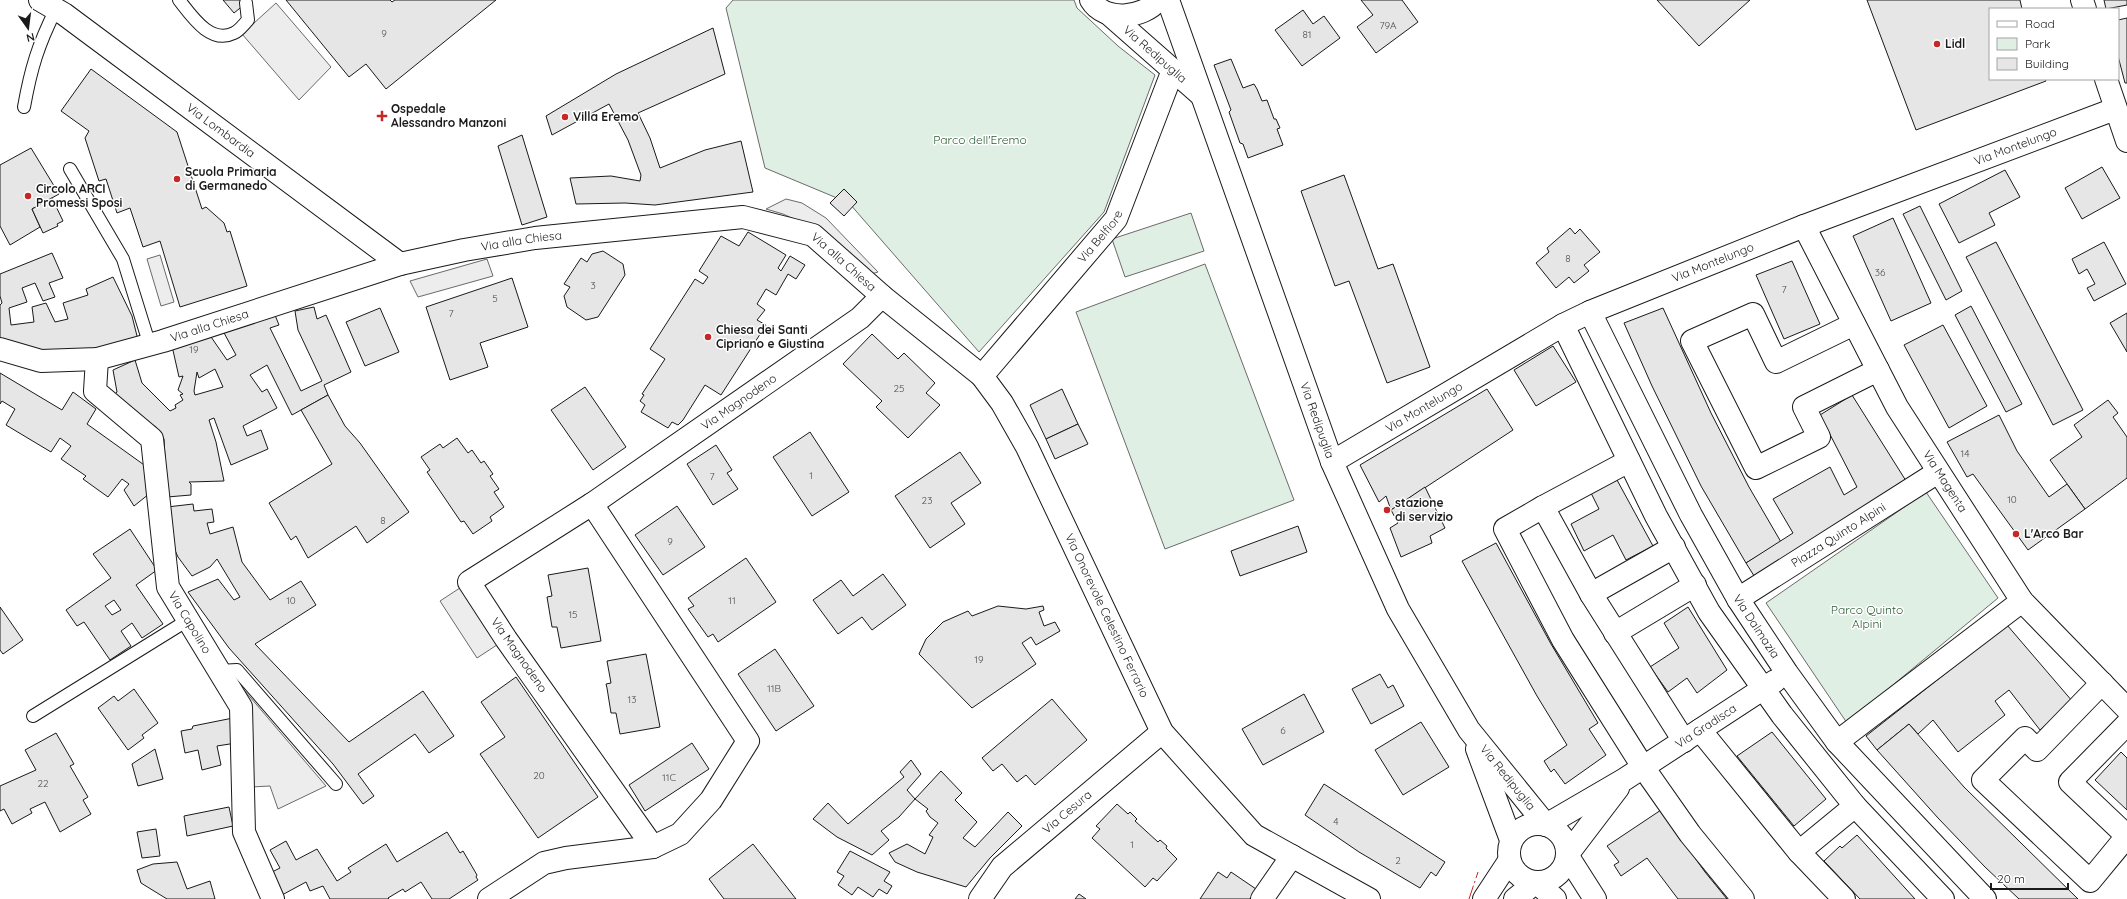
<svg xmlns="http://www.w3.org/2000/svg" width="2127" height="899" font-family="Quicksand,sans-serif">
<rect width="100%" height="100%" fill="#fff"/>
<g fill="#e0efe3" stroke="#6a6a6a">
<polygon points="733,0 1074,0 1077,8 1118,46 1155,75 1104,212 979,352 849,203 765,168 726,8"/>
<polygon points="1191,213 1204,251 1125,277 1112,239"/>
<polygon points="1205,264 1294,500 1165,549 1076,312"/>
<polygon points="1926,492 1998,598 1847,723 1766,603"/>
</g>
<g fill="#ededed" stroke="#6a6a6a">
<polygon points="276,3 331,67 299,100 242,34"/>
<polygon points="786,199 802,203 826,218 878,272 861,277 812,227 783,214 766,209"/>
<polygon points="160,255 174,302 161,306 147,259"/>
<polygon points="487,259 493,276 418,297 410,281"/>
<polygon points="469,582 506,639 477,658 440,601"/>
<polygon points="227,670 326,786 278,809 270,786 251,787"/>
</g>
<g fill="#e6e6e6" stroke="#1a1a1a" fill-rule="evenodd">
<polygon points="223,0 250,0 234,13"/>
<polygon points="286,0 390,0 392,2 395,0 496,0 386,89 366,64 349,77"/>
<polygon points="1361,0 1402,0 1418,22 1376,53 1357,27 1373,15"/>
<polygon points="1657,0 1750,0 1699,46"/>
<polygon points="1867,0 2020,0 2022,9 1990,9 1990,79 2045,79 2046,81 1916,130"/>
<polygon points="2104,0 2127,0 2127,5 2106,9"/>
<polygon points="1303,10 1313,24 1324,16 1340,38 1302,66 1275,30"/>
<polygon points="2127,18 2127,83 2125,83 2118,56 2118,20"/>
<polygon points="713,28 725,74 638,113 650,138 660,168 705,150 741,141 753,192 655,205 625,203 576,204 570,178 611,176 640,181 641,175 628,140 609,104 552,135 546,116 616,74"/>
<polygon points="1231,59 1243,88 1254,84 1257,89 1262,101 1267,100 1274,119 1276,119 1280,128 1277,129 1283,145 1248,158 1243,144 1240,143 1229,112 1231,110 1214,65"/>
<polygon points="91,69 177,132 202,209 206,207 224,223 227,232 230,231 247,286 180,307 160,241 143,247 130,208 117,213 106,179 99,181 85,138 89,131 61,111"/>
<polygon points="522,135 547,217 522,225 498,146"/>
<polygon points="31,148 59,194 32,209 40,227 10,245 0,226 0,165"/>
<polygon points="2102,167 2120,198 2082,219 2065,188"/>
<polygon points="2005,170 2020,197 1989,213 1995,225 1959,243 1939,204"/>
<polygon points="1344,175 1378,269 1393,264 1430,367 1387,383 1349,281 1335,286 1301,191"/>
<polygon points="844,189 857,202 844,216 830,203"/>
<polygon points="52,198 63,221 57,224 58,226 43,233 32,209"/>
<polygon points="1920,206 1962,291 1946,300 1903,214"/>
<polygon points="1893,218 1931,303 1891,321 1853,236"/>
<polygon points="1570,228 1575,234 1580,229 1600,252 1584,265 1589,271 1574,283 1569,277 1556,288 1536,263 1549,252 1547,248"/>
<polygon points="748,232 786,255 778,268 781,271 790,256 805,265 796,279 788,274 776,295 766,289 757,304 765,310 757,320 766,325 721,395 705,385 683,420 678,425 672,422 668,428 641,412 645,405 640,401 644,395 642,394 665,359 650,349 695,279 703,284 708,277 699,271 721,236 739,246"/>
<polygon points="1996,242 2083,410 2053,425 1966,257"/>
<polygon points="2104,242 2126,284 2094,301 2087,288 2095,284 2087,269 2079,274 2072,259"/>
<polygon points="603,251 623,264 625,275 598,317 586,320 567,307 564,296 570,287 564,284 581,258 587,262 592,254"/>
<polygon points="52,253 63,278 49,283 55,297 43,301 35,283 22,288 27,302 9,308 11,325 34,322 32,307 46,303 55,322 68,319 63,303 88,295 86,289 113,277 132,316 138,340 83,357 0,344 0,305 2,303 0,296 0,274"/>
<polygon points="1792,261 1820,324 1784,339 1756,275"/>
<polygon points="512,278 528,327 480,343 488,367 450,380 426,307"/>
<polygon points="1971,306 2022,404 2006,412 1955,315"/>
<path d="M 314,307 L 317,319 L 326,315 L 351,372 L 324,385 L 328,395 L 292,415 L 267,365 L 250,375 L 262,392 L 267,389 L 277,408 L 243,426 L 247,436 L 261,430 L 268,449 L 231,465 L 214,418 L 209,420 L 216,442 L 224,481 L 189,482 L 191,484 L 191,495 L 167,497 L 164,439 L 156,427 L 108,400 L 117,392 L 113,370 L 135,360 L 142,383 L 170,411 L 176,408 L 175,405 L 183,400 L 180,395 L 183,394 L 178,390 L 183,376 L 179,377 L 172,346 L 209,334 L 227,360 L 236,355 L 223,331 L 275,315 L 279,325 L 270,328 L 301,391 L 322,381 L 298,330 L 295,311 ZM 215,369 L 223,387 L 195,395 L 194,391 L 197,372 L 199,378 Z"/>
<polygon points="380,308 399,352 365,366 346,322"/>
<polygon points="1663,308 1711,413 1749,487 1781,542 1746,563 1701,486 1652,386 1624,323"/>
<polygon points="2127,313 2127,352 2110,323"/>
<polygon points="1943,325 1987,406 1949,428 1904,345"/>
<polygon points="872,334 898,359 904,353 935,383 926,393 940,405 908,438 876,407 882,401 843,364"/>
<polygon points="1553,346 1576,382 1536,406 1514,370"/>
<polygon points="0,373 62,410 73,392 96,409 87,424 147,467 149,494 134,506 124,490 129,484 122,479 108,497 83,479 86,476 61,459 71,446 60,438 51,452 6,425 15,409 2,401 0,404"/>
<polygon points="585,387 626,447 593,470 551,410"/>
<polygon points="1062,389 1078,424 1046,439 1030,405"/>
<polygon points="1487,389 1513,430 1391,510 1386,496 1379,502 1360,465"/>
<polygon points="328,395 345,426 360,443 409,512 367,543 356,526 308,558 296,536 291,540 269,503 332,464 301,410"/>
<polygon points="1852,395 1908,484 1756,579 1746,563 1793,533 1773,499 1830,467 1844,495 1857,487 1820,415"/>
<polygon points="2108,400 2118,413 2113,417 2127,437 2127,478 2085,509 2050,460 2082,437 2074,425"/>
<polygon points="1999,415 2017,451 2049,497 2067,484 2085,509 2028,550 1973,474 1967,477 1947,442"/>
<polygon points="1078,424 1088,444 1055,459 1046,439"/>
<polygon points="810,432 849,492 812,516 773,457"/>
<polygon points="457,438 468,453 472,450 481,463 484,461 493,474 490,476 499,489 494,492 504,507 490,517 492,521 473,534 464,521 461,522 442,494 427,472 430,470 421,457 440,444 443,448"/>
<polygon points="716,445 732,470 727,473 738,489 713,505 687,464"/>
<polygon points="960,452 981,483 951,503 965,524 930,548 895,496"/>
<polygon points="1617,480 1653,546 1626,560 1613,535 1584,551 1571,524 1599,509 1591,493"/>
<polygon points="1425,487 1445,528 1430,536 1432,543 1401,557 1390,528 1398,523 1391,510"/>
<polygon points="193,504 194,511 212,509 214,522 207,523 210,534 233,527 242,562 270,600 301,581 316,605 255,644 349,742 423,691 454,736 429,753 415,734 358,774 374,796 363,804 333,764 229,648 188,592 218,579 234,600 240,597 217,559 210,567 192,576 178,557 173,546 167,507"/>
<polygon points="677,506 705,547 663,575 635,535"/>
<polygon points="1298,526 1307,552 1240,576 1231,551"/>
<path d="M 130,529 L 157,570 L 136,585 L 163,624 L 142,638 L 132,623 L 121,631 L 131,646 L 110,660 L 84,622 L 77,626 L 66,610 L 111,578 L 93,554 ZM 114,600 L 121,610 L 112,615 L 105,606 Z"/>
<polygon points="1496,543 1551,644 1598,723 1589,729 1606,755 1565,784 1554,769 1551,772 1544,761 1567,745 1537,696 1462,561"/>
<polygon points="746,558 776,602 718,642 713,634 708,637 688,609 694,606 688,598"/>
<polygon points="588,568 601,641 561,648 557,627 552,627 547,597 552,596 548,575"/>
<polygon points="883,574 906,605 872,630 862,617 838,634 813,600 841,580 853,596"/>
<polygon points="998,606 1026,609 1043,606 1044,610 1039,612 1044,626 1055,622 1060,631 1036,645 1031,637 1022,643 1036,664 972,708 919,654 926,639 943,622 968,611 972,616"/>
<polygon points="0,607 23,640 3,654 0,650"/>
<polygon points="1688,607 1727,670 1697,693 1687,678 1668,692 1650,667 1679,648 1664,623"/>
<polygon points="2007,625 2073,702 2040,730 2009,690 1995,701 2005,715 1958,752 1933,720 1918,734 1909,724 1877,750 1866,736"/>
<polygon points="775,649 814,706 776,731 738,674"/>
<polygon points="646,654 660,727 620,734 616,713 611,713 607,688 606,684 611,683 607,661"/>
<polygon points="1380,674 1388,688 1393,685 1404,706 1371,724 1352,689"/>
<polygon points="516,677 598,797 538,838 480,754 505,737 481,702"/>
<polygon points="134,689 158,723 142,735 144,738 128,750 98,708 114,696 118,701"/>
<polygon points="1304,694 1324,732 1263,765 1242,729"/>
<polygon points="1052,699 1087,740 1035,785 1026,775 1017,782 1002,764 993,771 982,758"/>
<polygon points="233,718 236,743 217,746 221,765 202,770 198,750 185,753 181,731 192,729 193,726"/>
<polygon points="1421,722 1449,767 1403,795 1375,750"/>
<polygon points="1909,724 1964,787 2078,899 2019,899 1985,867 1938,818 1877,750"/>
<polygon points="1772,732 1826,799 1794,826 1737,756"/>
<polygon points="56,733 74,764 70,766 88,797 83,800 91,814 60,832 45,802 30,809 32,813 12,824 4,809 0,811 0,786 36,770 25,750"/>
<polygon points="692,743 709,769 645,811 629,785"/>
<polygon points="155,749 163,779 138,786 132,764"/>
<polygon points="2121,752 2127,758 2127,810 2095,780"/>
<polygon points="911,760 921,774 907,790 915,799 899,817 881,831 889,840 872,855 837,837 813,819 828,803 848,824 904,777 900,772"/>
<polygon points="941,771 962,793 955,800 977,822 963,838 975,847 1008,812 1022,826 990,858 966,887 917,872 895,862 889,853 907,844 925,854 933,837 929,835 938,823 930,817 926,811 928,809 915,799"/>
<polygon points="1324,784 1445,862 1436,876 1431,872 1420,888 1359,852 1305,815"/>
<polygon points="1117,804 1128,814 1130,812 1137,819 1135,821 1158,842 1160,840 1167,846 1166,848 1177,859 1157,881 1153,878 1145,887 1092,838 1100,829 1096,826"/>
<polygon points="229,807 233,826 187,836 184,816"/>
<polygon points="1661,810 1705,872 1727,899 1678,899 1647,858 1621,876 1614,865 1619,862 1607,846"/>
<polygon points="156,829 160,856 142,858 137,832"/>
<polygon points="447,832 460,853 463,851 477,875 476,877 478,880 449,899 432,899 421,882 405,892 403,889 388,898 389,899 330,899 323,886 310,891 306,882 282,895 270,873 280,868 270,850 286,841 296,860 317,849 337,881 351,872 348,868 386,844 397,862"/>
<polygon points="1857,835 1915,899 1860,899 1824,861 1840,846 1842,848"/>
<polygon points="753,844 796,899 724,899 709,879"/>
<polygon points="850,851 890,872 884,881 892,886 887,894 879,889 873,897 858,887 852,895 838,885 844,876 837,872"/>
<polygon points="177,862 187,889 210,881 215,899 167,899 141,883 137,870 153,864"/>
<polygon points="1218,872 1227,878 1231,872 1256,889 1250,899 1200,899"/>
<polygon points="1079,894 1086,899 1075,899"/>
</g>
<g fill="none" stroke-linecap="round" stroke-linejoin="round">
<g stroke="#1a1a1a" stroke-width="14">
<g id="lane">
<path d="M 179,0 C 191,15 210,45 234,33 C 239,31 244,24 248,20 L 246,3"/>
<path d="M 24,107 C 31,68 38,45 56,9"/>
<polyline points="70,169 123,259 150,346"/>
<polyline points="219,671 237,670 336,784"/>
<polyline points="33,716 188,620"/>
</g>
</g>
<g stroke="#1a1a1a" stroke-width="24">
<g id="street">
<path id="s1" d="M 40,0 L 64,14 L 400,264"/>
<polyline points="2082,0 2085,9"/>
<polyline points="2106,79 2127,141"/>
<path id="s2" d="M 1804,226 L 1897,407 L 2022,601 L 2127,709"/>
<path id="s3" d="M 1590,312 L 1691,515 L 1738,599 L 1787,673 L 1837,742 L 1985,899"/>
<polyline points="1854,324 1776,362 1753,314 1692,341 1756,468 1819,437 1804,407 1878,370"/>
<polyline points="1563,325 1656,516 1709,612 1782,715 1855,806 1943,899"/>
<path id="s4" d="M 0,349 L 41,361 L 97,359 L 163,341 L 400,264 L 464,250 L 535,238 L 743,217 L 813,235 L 882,296 L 982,376 L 1002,403 L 1027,447 L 1162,732 L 1254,835 L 1369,899"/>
<path id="s5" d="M 97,359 L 95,391 L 152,439 L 168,587 L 241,707 L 244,832 L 273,899"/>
<path id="s6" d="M 982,376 L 1116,219 L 1173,70"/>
<path id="s7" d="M 1332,462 L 1563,325 L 1590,312 L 1804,226 L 2115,109"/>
<polyline points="1543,507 1629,461"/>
<polyline points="1591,594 1674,547"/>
<path id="s8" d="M 1738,599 L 1938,472"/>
<polyline points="1615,633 1695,585"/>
<polyline points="2102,683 2037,750 2025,738 1983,780 2090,881 2127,836 2070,782 2127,724"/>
<polyline points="1700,730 1799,852"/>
<polyline points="1684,741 1591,594 1543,507 1505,529 1563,640 1643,767 1690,834 1743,899"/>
<polyline points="1837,742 2022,601"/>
<path id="s9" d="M 1546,825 L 1625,779 L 1775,681"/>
<path id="s10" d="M 653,847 L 506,639 L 469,582 L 592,504 L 860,318 L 882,296"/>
<polyline points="1567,855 1618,788"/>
<polyline points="489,899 544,863 566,858 653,847 680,834 711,800 748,741 592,504"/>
<path id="s11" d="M 980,899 L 1002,867 L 1162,732"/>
<polyline points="1262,899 1292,856"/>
<polyline points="1484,899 1509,861"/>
<polyline points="1515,899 1536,882"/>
<polyline points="1844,899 1799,852 1855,806"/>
</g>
</g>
<g stroke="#1a1a1a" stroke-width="24">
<g id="secondary">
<path d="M 1091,0 C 1104,22 1143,19 1158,0"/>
<path id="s12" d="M 1168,0 L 1332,462 L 1398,609 L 1469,730 L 1546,825"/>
<path id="s13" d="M 1109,14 L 1200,94"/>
<polyline points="1477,749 1511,840"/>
<circle cx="1538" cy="853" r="29"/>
<polyline points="1567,855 1595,899"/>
<polyline points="1536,882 1555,899"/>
</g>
</g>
<use href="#lane" stroke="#fff" stroke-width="12"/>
<use href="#street" stroke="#fff" stroke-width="22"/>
<use href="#secondary" stroke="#fff" stroke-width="22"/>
<polyline stroke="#c62828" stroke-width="1" stroke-dasharray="14 3 2 3" stroke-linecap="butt" points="1469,899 1478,872"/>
</g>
<g fill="#c62828" stroke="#fff" stroke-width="1.5">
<circle cx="1937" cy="44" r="4"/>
<path d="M380 110h4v4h4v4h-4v4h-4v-4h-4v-4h4z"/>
<circle cx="565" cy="117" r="4"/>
<circle cx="177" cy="179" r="4"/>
<circle cx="28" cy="196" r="4"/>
<circle cx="708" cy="337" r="4"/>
<circle cx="1387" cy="510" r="4"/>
<circle cx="2016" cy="534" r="4"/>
</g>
<g text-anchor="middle" stroke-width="3" stroke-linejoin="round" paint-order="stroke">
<g font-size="10" fill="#4d4d4d">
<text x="1388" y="29">79A</text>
<text x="384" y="37">9</text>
<text x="1307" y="38">81</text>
<text x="1568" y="262">8</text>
<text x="1880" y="276">36</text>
<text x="593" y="289">3</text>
<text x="1784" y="293">7</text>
<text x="495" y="302">5</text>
<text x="451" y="317">7</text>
<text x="194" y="353">19</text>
<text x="899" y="392">25</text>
<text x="1965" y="457">14</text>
<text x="811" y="479">1</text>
<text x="712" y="480">7</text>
<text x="2012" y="503">10</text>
<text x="927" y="504">23</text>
<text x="383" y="524">8</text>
<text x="670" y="545">9</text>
<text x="291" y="604">10</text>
<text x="732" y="604">11</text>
<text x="573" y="618">15</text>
<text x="979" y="663">19</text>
<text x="774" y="692">11B</text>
<text x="632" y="703">13</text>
<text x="1283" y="734">6</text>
<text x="539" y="779">20</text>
<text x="669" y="781">11C</text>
<text x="43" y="787">22</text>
<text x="1336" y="825">4</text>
<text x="1132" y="848">1</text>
<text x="1398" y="864">2</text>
</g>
<g font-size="12" font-weight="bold" fill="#1a1a1a" stroke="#fff" text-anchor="start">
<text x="1945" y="48">Lidl</text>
<text x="391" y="113">Ospedale<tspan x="391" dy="14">Alessandro Manzoni</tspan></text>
<text x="573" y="121">Villa Eremo</text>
<text x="185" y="176">Scuola Primaria<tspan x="185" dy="14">di Germanedo</tspan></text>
<text x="36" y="193">Circolo ARCI<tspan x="36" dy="14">Promessi Sposi</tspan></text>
<text x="716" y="334">Chiesa dei Santi<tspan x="716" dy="14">Cipriano e Giustina</tspan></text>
<text x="1395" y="507">stazione<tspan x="1395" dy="14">di servizio</tspan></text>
<text x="2024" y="538">L'Arco Bar</text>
</g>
<g font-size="12" fill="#1a1a1a" stroke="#fff">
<text dy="4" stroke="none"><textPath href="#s13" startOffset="61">Via Redipuglia</textPath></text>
<text dy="4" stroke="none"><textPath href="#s1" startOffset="223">Via Lombardia</textPath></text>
<text dy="4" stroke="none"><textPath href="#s7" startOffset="755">Via Montelungo</textPath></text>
<text dy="4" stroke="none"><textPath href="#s6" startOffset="183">Via Belfiore</textPath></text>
<text dy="4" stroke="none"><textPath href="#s4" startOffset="540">Via alla Chiesa</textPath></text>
<text dy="4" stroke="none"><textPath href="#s4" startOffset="876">Via alla Chiesa</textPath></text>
<text dy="4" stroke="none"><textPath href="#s7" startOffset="431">Via Montelungo</textPath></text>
<text dy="4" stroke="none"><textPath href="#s4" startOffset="216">Via alla Chiesa</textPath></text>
<text dy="4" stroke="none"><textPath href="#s10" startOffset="647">Via Magnodeno</textPath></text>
<text dy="4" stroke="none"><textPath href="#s7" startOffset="107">Via Montelungo</textPath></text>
<text dy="4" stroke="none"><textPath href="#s12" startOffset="446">Via Redipuglia</textPath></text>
<text dy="4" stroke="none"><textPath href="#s2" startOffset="292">Via Magenta</textPath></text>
<text dy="4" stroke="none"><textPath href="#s8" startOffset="119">Piazza Quinto Alpini</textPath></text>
<text dy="4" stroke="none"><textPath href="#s4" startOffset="1326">Via Onorevole Celestino Ferrario</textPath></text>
<text dy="4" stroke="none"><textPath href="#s5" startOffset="297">Via Capolino</textPath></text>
<text dy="4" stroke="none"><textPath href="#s3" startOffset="356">Via Dalmazia</textPath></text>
<text transform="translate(519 655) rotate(55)" y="4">Via Magnodeno</text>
<text dy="4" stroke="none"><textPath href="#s9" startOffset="188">Via Gradisca</textPath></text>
<text dy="4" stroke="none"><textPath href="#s12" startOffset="853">Via Redipuglia</textPath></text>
<text dy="4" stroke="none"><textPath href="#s11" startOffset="124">Via Cesura</textPath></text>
</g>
<g font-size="12" fill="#2b5a34" stroke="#fff">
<text x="980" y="144">Parco dell'Eremo</text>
<text x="1867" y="614">Parco Quinto<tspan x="1867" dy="14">Alpini</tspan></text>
</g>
</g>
<rect x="1989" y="8" width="130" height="72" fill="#ffffff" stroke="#a3a3a3"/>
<rect x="1997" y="21" width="20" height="6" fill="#ffffff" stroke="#a3a3a3"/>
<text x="2025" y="28" font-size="12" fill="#1a1a1a">Road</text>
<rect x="1997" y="38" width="20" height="12" fill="#e0efe3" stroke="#a3a3a3"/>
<text x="2025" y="48" font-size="12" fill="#1a1a1a">Park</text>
<rect x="1997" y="58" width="20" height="12" fill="#e6e6e6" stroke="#a3a3a3"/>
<text x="2025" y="68" font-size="12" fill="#1a1a1a">Building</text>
<g transform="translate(28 28) rotate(166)" stroke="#ffffff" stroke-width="3" paint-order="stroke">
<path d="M0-3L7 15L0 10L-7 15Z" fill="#1a1a1a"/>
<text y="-6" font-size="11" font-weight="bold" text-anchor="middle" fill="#1a1a1a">N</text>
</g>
<path d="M1991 883v6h77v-6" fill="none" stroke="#1a1a1a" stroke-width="2"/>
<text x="1997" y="883" font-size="12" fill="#1a1a1a" stroke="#ffffff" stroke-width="3" paint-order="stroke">20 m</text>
</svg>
